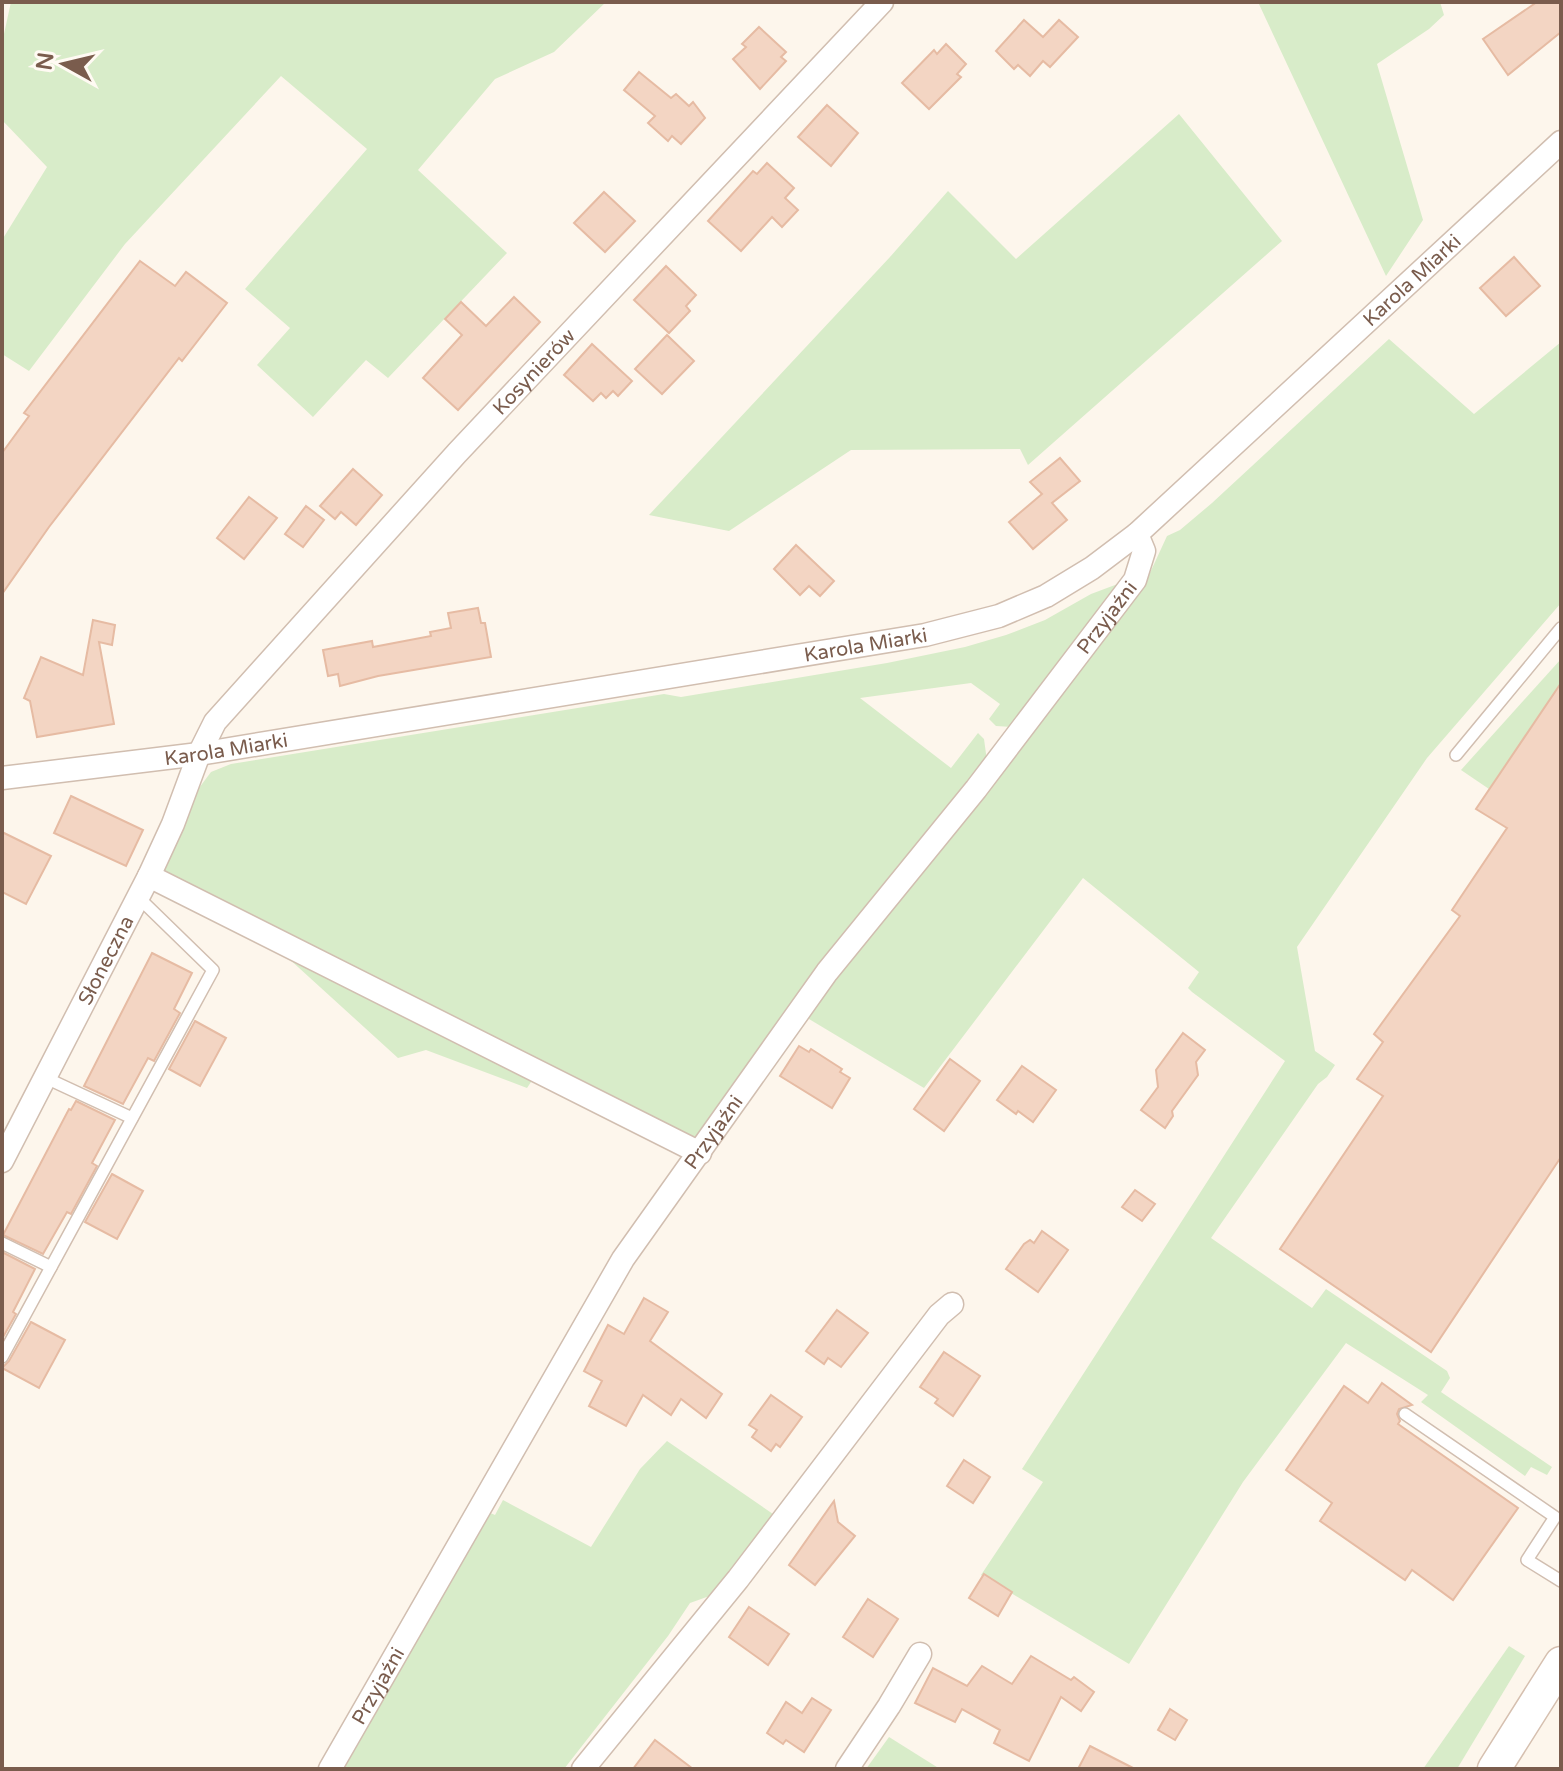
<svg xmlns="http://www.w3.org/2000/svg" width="1563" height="1771" font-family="'Varela Round',sans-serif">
<rect width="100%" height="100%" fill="#fdf6ec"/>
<g fill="#d8ecc9">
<polygon points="11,2 606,2 554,52 495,79 418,170 507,253 388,378 366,360 313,417 257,365 290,328 245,289 367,149 281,76 125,244 29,371 2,354 2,240 47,167 2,120 2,43"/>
<polygon points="1258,2 1440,2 1444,15 1429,29 1377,64 1423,220 1386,276"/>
<polygon points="1179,114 1282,241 1028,465 1020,449 851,450 729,531 649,515 890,257 948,191 1016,259"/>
<polygon points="1389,339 1474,414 1561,342 1561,603 1427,758 1297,947 1315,1051 1335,1065 1327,1077 1318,1084 1211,1238 1312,1308 1326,1289 1447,1371 1450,1378 1441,1392 1552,1467 1547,1475 1531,1467 1525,1476 1421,1402 1428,1395 1346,1343 1243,1482 1129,1664 981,1575 1043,1482 1022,1469 1285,1061 1192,992 1188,988 1199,972 1083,878 924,1088 804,1016 1149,575 1167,536 1180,530 1212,503"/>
<polygon points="1123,582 1012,727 996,726 989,719 1000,704 971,683 860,698 951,768 978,733 984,739 987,761 946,814 899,864 713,1121 696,1136 680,1137 541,1067 527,1088 426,1050 398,1058 287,957 152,890 199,788 211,772 231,764 664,694 681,697 887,663 965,647 1006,635 1045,620 1091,594"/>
<polygon points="1561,659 1561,683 1489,789 1461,770"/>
<polygon points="667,1441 773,1514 715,1594 690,1603 668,1636 564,1769 344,1769 488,1512 495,1515 503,1500 591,1547 640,1469"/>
<polygon points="1509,1646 1525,1656 1457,1769 1423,1769"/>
<polygon points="889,1737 940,1769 866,1769"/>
</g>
<g fill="#f3d5c3" stroke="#e6bba3" stroke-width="2">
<polygon points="1537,2 1561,2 1561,32 1508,75 1483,39"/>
<polygon points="1024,20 1043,37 1059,20 1078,37 1050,67 1043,61 1030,76 1018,65 1014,69 996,51"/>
<polygon points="759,27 786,52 781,57 786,61 760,89 733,59 746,47 742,44"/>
<polygon points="946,44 966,64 957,74 961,77 929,109 902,83 934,50 937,54"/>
<polygon points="639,72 671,98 676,94 689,106 693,102 705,118 681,144 672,136 668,141 648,123 655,116 624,90"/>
<polygon points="827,105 858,133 831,166 798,137"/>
<polygon points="767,163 794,188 785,198 798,210 782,227 772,217 741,251 708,221 753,171 757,174"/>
<polygon points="604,192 635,221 605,252 574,223"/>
<polygon points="1514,257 1540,286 1506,316 1480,288"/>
<polygon points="140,261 175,286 186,272 227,303 182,361 179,358 49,527 2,594 2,453 29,416 24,413"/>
<polygon points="666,266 696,295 686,306 690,311 669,333 634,300"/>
<polygon points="514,297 540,322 458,410 423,378 462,335 445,319 461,302 486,326"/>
<polygon points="667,335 694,361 662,394 635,369"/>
<polygon points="592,344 632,381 618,396 613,391 606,398 601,393 593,401 564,375"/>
<polygon points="1060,458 1080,481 1052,503 1067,520 1033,549 1009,522 1042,494 1030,482"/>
<polygon points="353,469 382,495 356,525 341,512 335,519 320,506"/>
<polygon points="249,497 277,518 244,559 217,538"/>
<polygon points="306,506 324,520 303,547 285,534"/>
<polygon points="796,545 834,581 820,596 809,586 800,595 774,569"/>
<polygon points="478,608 481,623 485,623 491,657 378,676 340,686 338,674 328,676 323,650 372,641 373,647 431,636 430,632 451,628 448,613"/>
<polygon points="93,620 115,625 112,645 99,642 114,724 37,737 30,701 24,698 41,657 83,675"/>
<polygon points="1561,683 1561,1157 1431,1352 1280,1249 1383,1096 1357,1079 1383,1042 1374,1034 1460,916 1452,910 1507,828 1476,809"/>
<polygon points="71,796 143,830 126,866 54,833"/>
<polygon points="2,832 51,856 26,904 2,892"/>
<polygon points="152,953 192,973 174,1009 180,1013 154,1061 148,1058 123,1104 84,1086"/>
<polygon points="195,1021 226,1038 200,1086 169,1069"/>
<polygon points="1183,1033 1205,1050 1196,1062 1198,1075 1172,1111 1173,1116 1165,1128 1141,1110 1158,1087 1156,1070"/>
<polygon points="799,1046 809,1052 811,1049 842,1069 840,1072 850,1078 832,1108 780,1076"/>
<polygon points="950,1059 980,1081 944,1131 914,1109"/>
<polygon points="1022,1066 1056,1090 1033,1122 1018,1111 1016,1114 997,1100"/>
<polygon points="76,1101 115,1120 92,1163 97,1166 71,1214 67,1212 43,1254 3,1235 69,1109 71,1110"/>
<polygon points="112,1174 143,1191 117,1239 85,1222"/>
<polygon points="1135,1190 1155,1204 1142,1221 1122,1207"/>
<polygon points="1042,1231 1068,1250 1038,1292 1006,1269 1024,1244 1030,1240 1034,1243"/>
<polygon points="2,1252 35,1269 13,1312 16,1314 2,1339"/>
<polygon points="644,1298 668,1312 650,1341 722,1394 706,1418 681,1399 671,1415 643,1395 626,1426 589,1406 602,1381 584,1371 608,1325 624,1334"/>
<polygon points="837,1310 868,1333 841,1367 828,1358 824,1364 806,1351"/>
<polygon points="31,1322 65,1340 39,1388 2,1368 9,1361"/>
<polygon points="944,1352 980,1376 953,1416 935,1403 938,1399 920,1387"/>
<polygon points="1382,1383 1412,1405 1399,1409 1397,1414 1400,1421 1398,1424 1518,1508 1453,1600 1412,1570 1405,1580 1320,1521 1332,1503 1286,1470 1344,1386 1368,1403"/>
<polygon points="771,1395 802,1417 780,1447 776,1444 771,1451 752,1437 757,1430 749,1425"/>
<polygon points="964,1460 990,1477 973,1503 947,1486"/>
<polygon points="834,1501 838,1522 855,1536 815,1585 789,1565"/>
<polygon points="984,1574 1012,1592 998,1616 969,1598"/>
<polygon points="868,1599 898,1619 873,1657 843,1637"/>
<polygon points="749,1607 789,1634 768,1665 729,1637"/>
<polygon points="1031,1656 1071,1680 1074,1677 1094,1692 1081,1711 1061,1697 1029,1761 994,1743 1000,1730 962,1709 955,1722 915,1703 933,1668 967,1686 982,1666 1012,1684"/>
<polygon points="812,1698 831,1710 804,1752 786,1740 783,1744 767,1733 786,1702 802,1713"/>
<polygon points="1170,1709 1187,1720 1175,1740 1158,1730"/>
<polygon points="655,1740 693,1769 633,1769"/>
<polygon points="1090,1746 1135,1769 1078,1769"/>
</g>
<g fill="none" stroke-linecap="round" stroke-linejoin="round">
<g stroke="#d1beb0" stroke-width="14">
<g id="service">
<polyline points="1456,755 1561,628"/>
<polyline points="46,1078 132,1118"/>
<polyline points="2,1243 51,1267"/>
<polyline points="2,1357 213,970 139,898"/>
<polyline points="1405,1414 1555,1517 1527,1560 1561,1581"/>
</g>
</g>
<g stroke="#d1beb0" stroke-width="25">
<g id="minor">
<path id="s1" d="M 2,778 L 199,754 L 925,635 L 999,616 L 1046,596 L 1092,568 L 1137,534 L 1561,142"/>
<polyline points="149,876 700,1153"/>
<path id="s2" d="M 2,1161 L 149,876 L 173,824 L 199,754 L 215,722 L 457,453 L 882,2"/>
<path id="s3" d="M 330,1769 L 623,1259 L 827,972 L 976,789 L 1135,580 L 1144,551 L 1137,534"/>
<polyline points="583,1769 738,1579 939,1315 952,1304"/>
<polyline points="847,1769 889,1706 920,1654"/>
</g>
</g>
<g stroke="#d6c0b0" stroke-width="35">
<polyline id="secondary" points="1494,1769 1561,1663"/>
</g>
<use href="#service" stroke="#fff" stroke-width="11"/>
<use href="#minor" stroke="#fff" stroke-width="22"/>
<use href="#secondary" stroke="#fff" stroke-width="32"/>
</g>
<g text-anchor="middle" stroke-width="8" stroke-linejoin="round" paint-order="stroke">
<g font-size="20" fill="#7a5c4d" stroke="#fffaf3">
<text dy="7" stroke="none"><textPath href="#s1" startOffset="1546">Karola Miarki</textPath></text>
<text dy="7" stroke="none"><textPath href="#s2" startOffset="962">Kosynierów</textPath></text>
<text dy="7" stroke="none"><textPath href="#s3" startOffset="1392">Przyjaźni</textPath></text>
<text dy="7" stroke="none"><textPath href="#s1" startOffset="874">Karola Miarki</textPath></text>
<text dy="7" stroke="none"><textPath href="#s1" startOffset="226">Karola Miarki</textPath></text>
<text dy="7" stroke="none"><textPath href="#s2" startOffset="226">Słoneczna</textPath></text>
<text dy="7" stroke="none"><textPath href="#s3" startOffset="744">Przyjaźni</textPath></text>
<text dy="7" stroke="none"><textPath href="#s3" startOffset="96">Przyjaźni</textPath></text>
</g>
</g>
<rect width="1563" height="1771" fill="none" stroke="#7a5c4d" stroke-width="8"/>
<g transform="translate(64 64) rotate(278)" stroke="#fffaf3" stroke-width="6" paint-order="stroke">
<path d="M0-6L14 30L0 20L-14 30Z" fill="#7a5c4d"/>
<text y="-12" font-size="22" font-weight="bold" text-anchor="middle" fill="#7a5c4d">N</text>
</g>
</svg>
